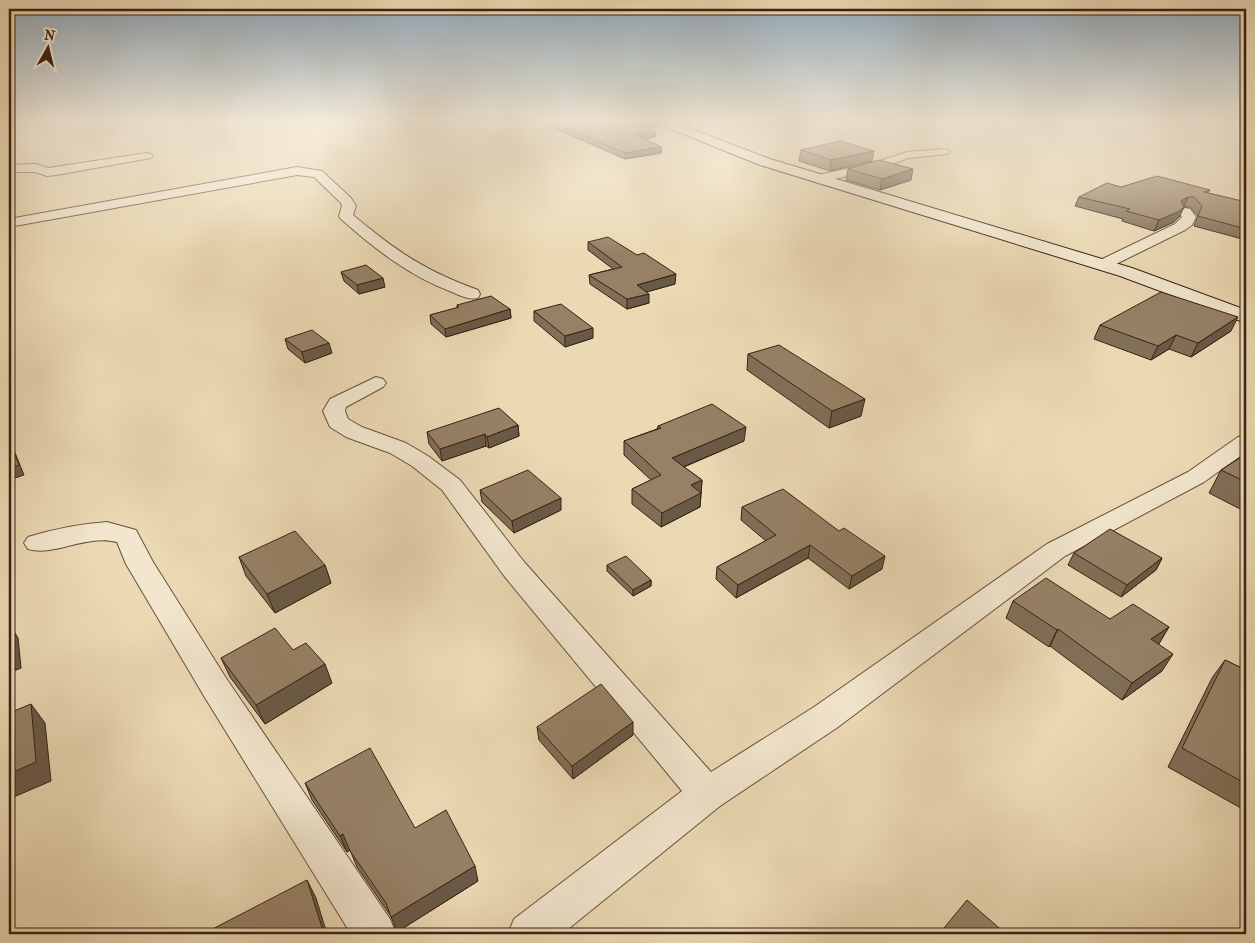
<svg xmlns="http://www.w3.org/2000/svg" width="1255" height="943" font-family="'IM FELL French Canon',serif">
<rect width="100%" height="100%" fill="#ebd9b4"/>
<filter id="stains"><feTurbulence type="fractalNoise" baseFrequency=".004" numOctaves="4"/><feColorMatrix values="0 0 0 0 .2 0 0 0 0 .09 0 0 0 0 .02 0 0 0 .5 -.17"/></filter>
<radialGradient id="worn" r=".72"><stop offset=".6" stop-color="#630" stop-opacity="0"/><stop offset="1" stop-color="#630" stop-opacity=".3"/></radialGradient>
<g fill="none" stroke-linecap="round" stroke-linejoin="round">
<g stroke="#66503a" stroke-width="2">
<g id="street">
<polygon points="944,149 948,150 950,152 948,154 909,158 884,167 818,183 812,179 814,176 877,162 907,152"/>
<polygon points="147,153 151,154 153,156 151,158 56,175 47,176 35,172 9,172 9,165 36,164 48,168"/>
<path d="M 297,167 L 322,171 L 351,198 L 356,206 L 353,215 C 396,251 425,271 478,290 L 480,294 L 478,298 C 469,300 461,296 452,292 C 409,276 375,249 341,219 L 339,216 L 342,206 L 341,203 L 314,177 L 297,175 L 9,227 L 9,219 Z"/>
<polygon points="1185,208 1190,209 1196,217 1192,225 1185,230 1108,268 1096,268 1094,265 1096,262 1175,224 1182,217 1178,212"/>
<polygon points="376,377 383,379 386,383 383,387 346,407 345,411 348,419 362,427 406,443 428,456 460,480 525,563 711,772 814,707 1047,544 1188,472 1238,437 1246,435 1246,452 1204,482 1065,556 838,727 720,806 562,934 508,934 514,919 682,791 505,577 442,490 412,466 390,453 346,437 330,427 323,411 330,399"/>
<path d="M 107,522 L 136,530 L 153,562 L 226,678 L 390,919 L 396,934 L 351,934 L 204,696 L 126,564 L 117,542 C 85,534 54,557 28,549 L 24,543 L 28,537 C 54,529 80,524 107,522 Z"/>
</g>
</g>
<g stroke="#392211" stroke-width="2">
<polygon id="secondary" points="652,120 668,120 770,159 1132,268 1246,310 1246,323 1120,276 760,165 654,122"/>
</g>
<use href="#street" fill="#f2e6ce" fill-rule="evenodd"/>
<use href="#secondary" fill="#f2e6ce" fill-rule="evenodd"/>
</g>
<g fill="#816f58" stroke="#392211">
<polygon points="542,120 659,120 659,126 648,128 655,131 655,137 644,139 661,147 661,153 625,159 542,123"/>
<polygon points="801,150 872,161 830,171 799,161"/>
<polygon points="848,169 911,180 880,190 846,180"/>
<polygon points="1121,187 1210,190 1208,193 1246,202 1246,240 1194,226 1198,216 1190,207 1184,207 1179,217 1174,222 1154,231 1122,221 1123,219 1075,206 1079,197"/>
<polygon points="588,242 675,284 646,292 649,303 627,309 590,284 589,275 613,269 588,250"/>
<polygon points="341,272 385,287 359,294 344,281"/>
<polygon points="457,305 510,309 511,318 446,337 431,324 430,315 457,308"/>
<polygon points="534,311 593,338 565,347 534,321"/>
<polygon points="1100,325 1231,331 1191,357 1169,349 1151,360 1094,339"/>
<polygon points="285,339 332,353 305,363 288,349"/>
<polygon points="748,354 861,416 829,428 747,370"/>
<polygon points="518,425 519,436 489,448 486,446 442,461 429,444 427,432"/>
<polygon points="658,426 744,441 684,467 702,480 700,507 661,527 632,504 632,489 651,480 624,455 624,441 657,429"/>
<polygon points="1246,454 1246,512 1209,493 1221,470"/>
<polygon points="480,490 561,510 514,533 482,502"/>
<polygon points="742,507 882,569 849,589 808,558 736,598 716,579 717,567 766,541 741,520"/>
<polygon points="1074,553 1162,558 1156,570 1121,597 1068,565"/>
<polygon points="239,557 325,565 331,583 275,613 246,576"/>
<polygon points="607,565 651,580 651,586 633,596 607,571"/>
<polygon points="1013,601 1110,619 1169,627 1158,644 1162,671 1122,700 1050,646 1049,647 1006,618"/>
<polygon points="293,650 332,683 265,724 230,677 221,658"/>
<polygon points="1225,660 1246,670 1246,811 1168,767 1212,678"/>
<polygon points="537,727 633,735 573,779 539,740"/>
<polygon points="305,783 415,828 478,881 397,932 392,918 357,867 350,850 347,852 312,800"/>
</g>
<g fill="#695a47" stroke="#392211">
<polygon points="659,120 659,126 638,130 638,124"/>
<polygon points="655,131 655,137 634,141 634,134"/>
<polygon points="661,147 661,153 625,159 625,153"/>
<polygon points="874,151 872,161 830,171 831,160"/>
<polygon points="913,169 911,180 880,190 882,179"/>
<polygon points="1188,197 1184,206 1177,210 1181,201"/>
<polygon points="1184,207 1179,217 1174,222 1154,231 1159,220"/>
<polygon points="676,274 675,284 636,295 637,285"/>
<polygon points="383,278 385,287 359,294 357,285"/>
<polygon points="649,294 649,303 627,309 627,299"/>
<polygon points="510,309 511,318 446,337 445,329"/>
<polygon points="1238,317 1231,331 1191,357 1198,343"/>
<polygon points="593,328 593,338 565,347 565,336"/>
<polygon points="1176,335 1169,349 1151,360 1158,346"/>
<polygon points="329,343 332,353 305,363 302,352"/>
<polygon points="865,399 861,416 829,428 832,411"/>
<polygon points="518,425 519,436 489,448 487,437"/>
<polygon points="746,427 744,441 671,472 672,458"/>
<polygon points="485,434 486,446 442,461 440,449"/>
<polygon points="9,438 24,475 9,480"/>
<polygon points="702,480 700,507 661,527 662,513 691,485"/>
<polygon points="561,498 561,510 514,533 512,521"/>
<polygon points="810,545 808,558 736,598 738,585"/>
<polygon points="885,556 882,569 849,589 852,576"/>
<polygon points="1162,558 1156,570 1121,597 1127,585"/>
<polygon points="325,565 331,583 275,613 267,594"/>
<polygon points="651,580 651,586 633,596 633,590"/>
<polygon points="10,625 18,638 21,668 9,673"/>
<polygon points="1169,627 1159,644 1141,656 1151,639"/>
<polygon points="1058,629 1050,646 1049,647 1057,630"/>
<polygon points="1173,654 1162,671 1122,700 1132,683"/>
<polygon points="325,664 332,683 265,724 256,705"/>
<polygon points="31,704 45,723 51,781 9,799 9,774"/>
<polygon points="633,722 633,735 573,779 572,766"/>
<polygon points="343,834 350,850 347,852 340,836"/>
<polygon points="475,866 478,881 397,932 391,917"/>
<polygon points="307,880 316,898 327,934 324,934"/>
</g>
<g fill="#968166" stroke="#392211">
<polygon points="547,120 659,120 638,124 655,131 634,134 661,147 625,153"/>
<polygon points="840,141 874,151 831,160 801,150"/>
<polygon points="879,160 913,169 882,179 848,169"/>
<polygon points="1157,176 1210,190 1204,192 1246,202 1246,229 1198,216 1202,206 1194,197 1188,197 1181,201 1184,207 1178,212 1159,220 1126,211 1130,209 1079,197 1107,183 1121,187"/>
<polygon points="608,237 637,255 644,253 676,274 637,285 649,294 627,299 589,275 622,267 588,242"/>
<polygon points="366,265 383,278 357,285 341,272"/>
<polygon points="1161,292 1238,317 1198,343 1176,335 1158,346 1100,325"/>
<polygon points="491,296 510,309 445,329 430,315 459,307 457,305"/>
<polygon points="561,304 593,328 565,336 534,311"/>
<polygon points="312,330 329,343 302,352 285,339"/>
<polygon points="779,345 865,399 832,411 748,354"/>
<polygon points="712,404 746,427 672,458 702,480 691,485 701,493 662,513 632,489 661,475 624,441 661,428 658,426"/>
<polygon points="499,408 518,425 487,437 485,434 440,449 427,432"/>
<polygon points="9,440 19,465 9,469"/>
<polygon points="1246,454 1246,482 1221,470"/>
<polygon points="528,470 561,498 512,521 480,490"/>
<polygon points="783,489 839,531 844,528 885,556 852,576 810,545 738,585 717,567 776,535 742,507"/>
<polygon points="1110,529 1162,558 1127,585 1074,553"/>
<polygon points="295,531 325,565 267,594 239,557"/>
<polygon points="626,556 651,580 633,590 607,565"/>
<polygon points="1046,578 1110,619 1133,604 1169,627 1151,639 1173,654 1132,683 1058,629 1057,630 1013,601"/>
<polygon points="10,625 12,656 9,657 9,626"/>
<polygon points="275,628 293,650 306,643 325,664 256,705 221,658"/>
<polygon points="1225,660 1246,670 1246,784 1182,748"/>
<polygon points="601,684 633,722 572,766 537,727"/>
<polygon points="31,704 36,762 9,774 9,713"/>
<polygon points="370,748 415,828 446,810 475,866 391,917 386,903 350,851 343,834 340,836 305,783"/>
<polygon points="307,880 324,934 203,934"/>
<polygon points="967,900 1006,934 939,934"/>
</g>
<linearGradient id="sky" x2="0" y2="1"><stop stop-color="#91aabd"/><stop offset="0.48" stop-color="#f6eedd"/><stop offset="1" stop-color="#f6eedd" stop-opacity="0"/></linearGradient>
<rect width="1255" height="252" fill="url(#sky)"/>
<rect width="1255" height="943" fill="none" stroke="#ebd9b4" stroke-width="30"/>
<rect x="10" y="10" width="1235" height="923" fill="none" stroke="#392211" stroke-width="2.5"/>
<rect x="15" y="15" width="1225" height="913" fill="none" stroke="#392211"/>
<g transform="translate(48 48) rotate(8)" stroke="#f2e6ce" stroke-width="4" paint-order="stroke">
<path d="M0-4L9 19L0 12L-9 19Z" fill="#392211"/>
<text y="-8" font-size="14" font-weight="bold" text-anchor="middle" fill="#392211">N</text>
</g>
<rect width="100%" height="100%" filter="url(#stains)"/>
<rect width="100%" height="100%" fill="url(#worn)"/>
</svg>
